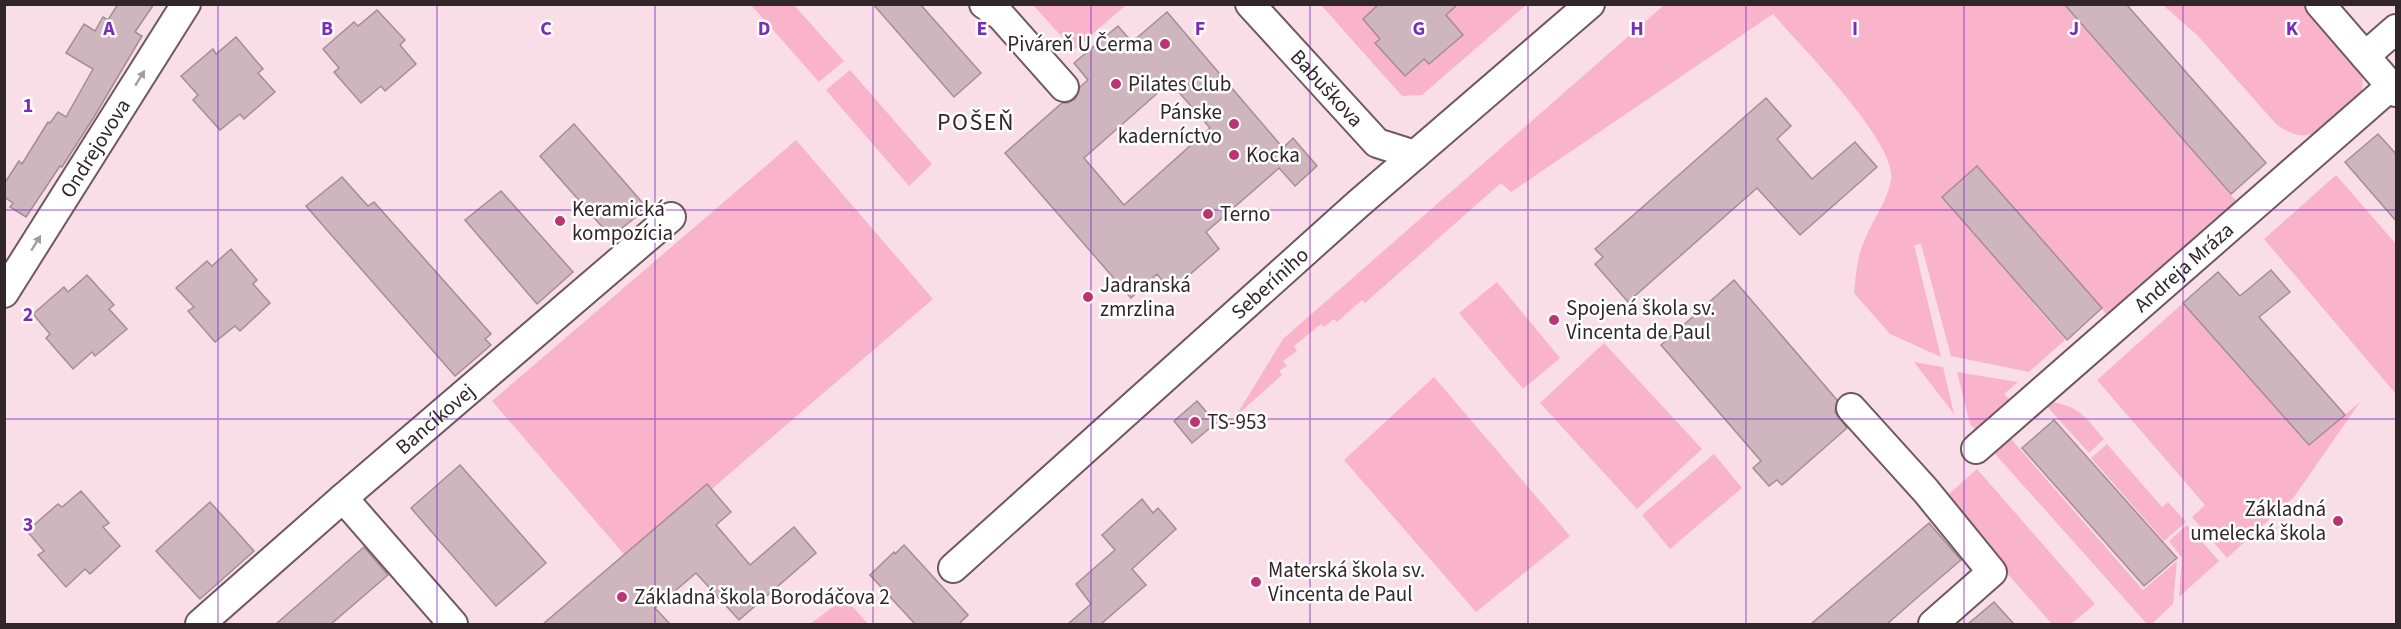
<svg xmlns="http://www.w3.org/2000/svg" width="2401" height="629" font-family="'Source Sans 3',sans-serif">
<rect width="100%" height="100%" fill="#f9dee7"/>
<g fill="#f9b4cc">
<polygon points="751,5 794,5 844,61 819,82"/>
<polygon points="1033,5 1126,5 1074,50"/>
<polygon points="1321,5 1526,5 1422,95 1402,96"/>
<path d="M 1664,5 L 2064,5 L 2244,210 L 2114,323 L 1977,166 L 1942,197 L 2065,340 L 2029,372 L 1951,356 L 1921,244 L 1914,245 L 1941,357 L 1890,334 L 1854,293 C 1856,274 1857,256 1865,239 C 1873,218 1887,203 1891,180 C 1898,143 1799,45 1773,14 L 1511,192 L 1501,183 L 1365,303 L 1362,300 L 1337,322 L 1334,319 L 1324,327 L 1321,324 L 1294,346 L 1297,351 L 1283,361 L 1287,366 L 1279,371 L 1282,375 L 1236,416 L 1283,339 Z"/>
<path d="M 2163,5 L 2303,5 L 2363,74 L 2362,94 C 2336,120 2314,153 2276,124 L 2198,36 Z"/>
<polygon points="850,70 932,164 909,186 826,90"/>
<polygon points="796,140 933,299 629,560 492,401"/>
<polygon points="2336,175 2396,244 2396,394 2264,239"/>
<polygon points="1497,282 1560,358 1523,389 1459,313"/>
<polygon points="2183,303 2309,445 2360,402 2294,497 2227,558 2192,517 2205,505 2097,380"/>
<polygon points="1604,343 1702,449 1637,509 1540,403"/>
<polygon points="1914,362 1943,367 1954,414"/>
<polygon points="1957,372 2018,382 2004,394 2014,404 1980,435 1970,424"/>
<polygon points="1434,377 1570,536 1476,612 1344,460"/>
<path d="M 2053,402 C 2082,408 2086,418 2104,439 L 2089,453 L 2044,403 Z"/>
<polygon points="2005,432 2143,590 2177,561 2173,604 2152,624 2147,624 1988,446"/>
<polygon points="2107,444 2162,507 2168,502 2186,522 2164,541 2091,458"/>
<polygon points="1714,454 1742,488 1670,549 1642,515"/>
<polygon points="1977,469 2095,604 2071,624 2052,624 1942,500"/>
<polygon points="2187,525 2219,561 2179,597 2182,558 2169,541"/>
<polygon points="845,598 868,624 810,624"/>
</g>
<g fill="#cfb5be" stroke="#a58c95" stroke-width="1.5" fill-rule="evenodd">
<polygon points="118,4 154,4 135,32 142,36 94,117 62,167 60,166 26,217 10,207 13,203 4,197 4,184 19,161 22,164 48,122 50,123 58,112 66,117 93,69 66,53 84,24 95,31 103,17 108,20"/>
<polygon points="873,4 920,4 981,73 954,97"/>
<polygon points="1379,4 1458,4 1446,15 1463,35 1429,64 1424,59 1405,76 1375,43 1380,39 1363,19"/>
<polygon points="2064,4 2126,4 2266,163 2231,194"/>
<polygon points="377,10 405,40 400,45 416,64 385,91 381,86 361,103 334,72 339,68 323,49 354,22 358,26"/>
<path d="M 1167,12 L 1283,148 L 1293,138 L 1317,166 L 1295,186 L 1279,168 L 1206,232 L 1219,249 L 1171,291 L 1157,274 L 1131,298 L 1005,153 L 1062,103 L 1068,103 L 1075,99 L 1080,87 L 1088,80 L 1074,63 L 1118,26 L 1132,42 ZM 1170,82 L 1210,128 L 1124,205 L 1084,158 Z"/>
<polygon points="236,37 263,69 258,73 275,92 244,119 240,114 220,130 193,100 198,95 181,76 213,49 216,54"/>
<polygon points="1766,98 1791,126 1777,139 1812,179 1855,142 1877,167 1800,235 1757,188 1628,302 1595,264 1603,257 1595,249"/>
<polygon points="574,124 647,208 611,237 540,156"/>
<polygon points="2378,134 2397,155 2397,222 2345,162"/>
<polygon points="1977,166 2102,308 2067,340 1942,197"/>
<polygon points="342,177 368,206 374,202 491,334 485,339 491,345 455,376 306,206"/>
<polygon points="501,191 573,272 537,304 465,220"/>
<polygon points="231,249 257,280 253,284 270,303 240,331 235,326 215,342 188,311 194,307 176,288 207,261 212,266"/>
<polygon points="2271,270 2290,292 2259,317 2345,415 2309,445 2183,303 2218,272 2240,296"/>
<polygon points="87,275 114,305 109,309 127,329 95,356 92,352 73,369 46,338 50,334 33,314 64,287 68,292"/>
<polygon points="1734,280 1837,400 1835,412 1847,428 1782,485 1777,480 1769,486 1753,468 1761,461 1661,345"/>
<polygon points="1197,401 1216,423 1192,443 1174,421"/>
<polygon points="2054,420 2177,558 2144,586 2022,448"/>
<polygon points="460,465 546,563 496,606 411,508"/>
<polygon points="707,484 731,512 716,525 750,565 794,527 816,553 739,620 696,573 655,608 670,624 543,624"/>
<polygon points="81,491 109,523 103,527 120,546 90,574 85,569 66,587 38,555 44,551 27,531 58,504 62,507"/>
<polygon points="1142,499 1153,513 1158,508 1176,529 1132,569 1146,585 1101,624 1068,624 1091,604 1076,584 1115,550 1102,535"/>
<polygon points="210,502 254,551 200,599 156,551"/>
<polygon points="1929,523 1961,560 1919,596 1887,624 1811,624"/>
<polygon points="904,545 968,615 959,624 915,624 870,575 894,552 895,554"/>
<polygon points="364,547 388,575 331,624 276,624"/>
<polygon points="1994,602 2014,624 1968,624"/>
</g>
<g fill="none" stroke-linecap="round" stroke-linejoin="round">
<g stroke="#6f5860" stroke-width="32">
<g id="minor">
<polyline points="984,4 1001,16 1064,87"/>
<path id="s1" d="M 1250,4 L 1377,143 L 1415,155"/>
<polyline points="2320,4 2396,92"/>
<polyline points="2365,56 2396,29"/>
<path id="s2" d="M 4,293 L 186,4"/>
<polyline points="1851,408 1926,491 1992,572 1933,624"/>
<path id="s3" d="M 1976,449 L 2391,86"/>
<polyline points="343,498 453,624"/>
<path id="s4" d="M 953,568 L 1358,204 L 1590,4"/>
<path id="s5" d="M 200,624 L 343,498 L 671,217"/>
</g>
</g>
<use href="#minor" stroke="#fff" stroke-width="28"/>
</g>
<defs><path id="oneway-solid" d="M-6-.8H1V-3.2L6.5 0L1 3.2V.8H-6Z" transform="scale(1.5)"/></defs>
<g fill="#a29e9f">
<use href="#oneway-solid" transform="translate(140 78) rotate(-58)"/>
<use href="#oneway-solid" transform="translate(36 243) rotate(-58)"/>
</g>
<path fill="none" stroke="#7b2cbf" stroke-width="1.5" stroke-opacity="0.55" d="M 218,4 L 218,624M 437,4 L 437,624M 655,4 L 655,624M 873,4 L 873,624M 1091,4 L 1091,624M 1310,4 L 1310,624M 1528,4 L 1528,624M 1746,4 L 1746,624M 1964,4 L 1964,624M 2183,4 L 2183,624M 4,210 L 2396,210M 4,419 L 2396,419"/>
<g fill="#bb3474" stroke="#fff" stroke-width="2">
<circle cx="1165" cy="44" r="6"/>
<circle cx="1116" cy="84" r="6"/>
<circle cx="1234" cy="124" r="6"/>
<circle cx="1234" cy="155" r="6"/>
<circle cx="1208" cy="214" r="6"/>
<circle cx="560" cy="221" r="6"/>
<circle cx="1088" cy="297" r="6"/>
<circle cx="1554" cy="320" r="6"/>
<circle cx="1195" cy="422" r="6"/>
<circle cx="2338" cy="521" r="6"/>
<circle cx="1256" cy="582" r="6"/>
<circle cx="622" cy="597" r="6"/>
</g>
<g text-anchor="middle" stroke-width="5" stroke-linejoin="round" paint-order="stroke">
<g font-size="21" fill="#31272a" stroke="#fff" text-anchor="start">
<text x="1153" y="51" text-anchor="end">Piváreň U Čerma</text>
<text x="1128" y="91">Pilates Club</text>
<text x="1222" y="119" text-anchor="end">Pánske<tspan x="1222" dy="24">kaderníctvo</tspan></text>
<text x="1246" y="162">Kocka</text>
<text x="572" y="216">Keramická<tspan x="572" dy="24">kompozícia</tspan></text>
<text x="1220" y="221">Terno</text>
<text x="1100" y="292">Jadranská<tspan x="1100" dy="24">zmrzlina</tspan></text>
<text x="1566" y="315">Spojená škola sv.<tspan x="1566" dy="24">Vincenta de Paul</tspan></text>
<text x="1207" y="429">TS-953</text>
<text x="2326" y="516" text-anchor="end">Základná<tspan x="2326" dy="24">umelecká škola</tspan></text>
<text x="1268" y="577">Materská škola sv.<tspan x="1268" dy="24">Vincenta de Paul</tspan></text>
<text x="634" y="604">Základná škola Borodáčova 2</text>
</g>
<g font-size="21" fill="#31272a" stroke="#fff">
<text dy="7" stroke="none"><textPath href="#s1" startOffset="114">Babuškova</textPath></text>
<text dy="7" stroke="none"><textPath href="#s2" startOffset="171">Ondrejovova</textPath></text>
<text dy="7" stroke="none"><textPath href="#s3" startOffset="276">Andreja Mráza</textPath></text>
<text dy="7" stroke="none"><textPath href="#s4" startOffset="426">Seberíniho</textPath></text>
<text dy="7" stroke="none"><textPath href="#s5" startOffset="312">Bancíkovej</textPath></text>
</g>
<g font-size="24" letter-spacing="1.5" fill="#31272a" stroke="#fff">
<text x="976" y="130">POŠEŇ</text>
</g>
</g>
<g font-size="20" text-anchor="middle" font-weight="bold" fill="#7b2cbf" stroke="#fff" stroke-width="5" stroke-linejoin="round" paint-order="stroke">
<text x="109" y="35">A</text>
<text x="327" y="35">B</text>
<text x="546" y="35">C</text>
<text x="764" y="35">D</text>
<text x="982" y="35">E</text>
<text x="1200" y="35">F</text>
<text x="1419" y="35">G</text>
<text x="1637" y="35">H</text>
<text x="1855" y="35">I</text>
<text x="2074" y="35">J</text>
<text x="2292" y="35">K</text>
<text x="28" y="112">1</text>
<text x="28" y="321">2</text>
<text x="28" y="531">3</text>
</g>
<rect width="2401" height="629" fill="none" stroke="#31272a" stroke-width="12"/>
</svg>
